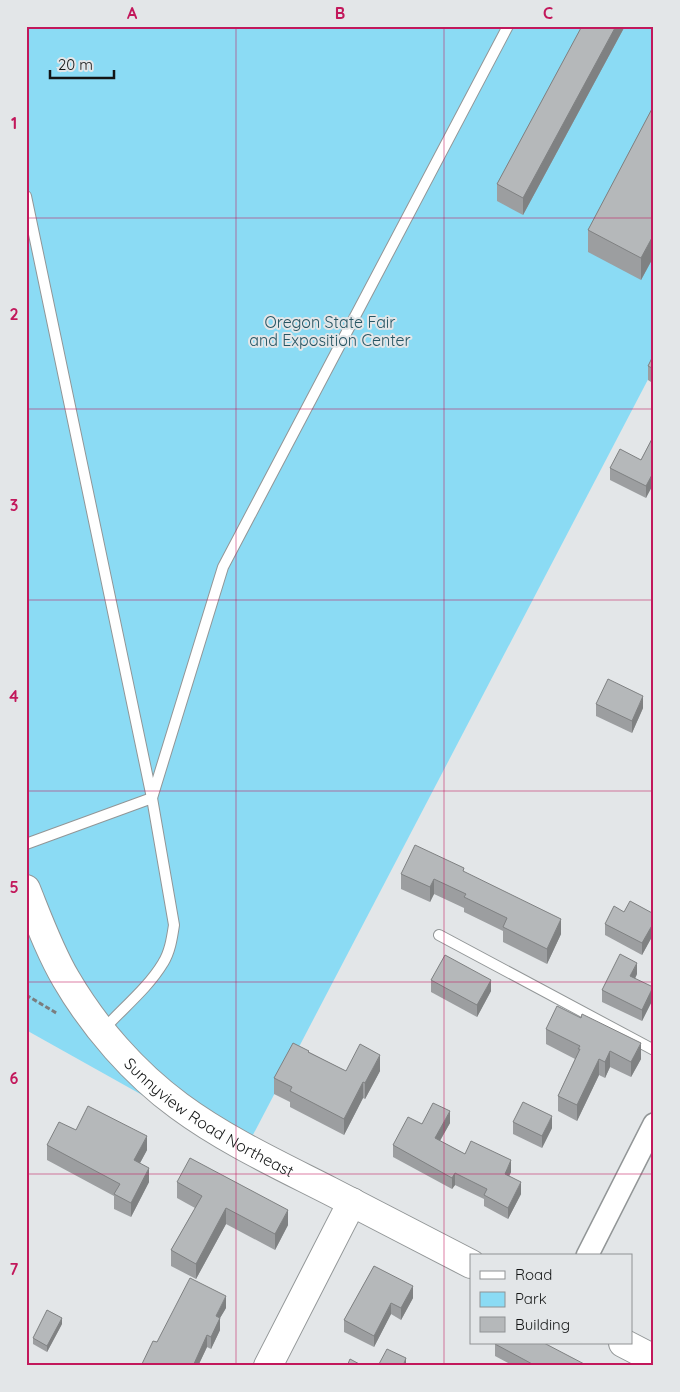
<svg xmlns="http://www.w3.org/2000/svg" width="680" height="1392" font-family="Quicksand,sans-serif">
<rect width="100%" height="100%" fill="#e3e6e8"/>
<polygon fill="#8bdbf4" points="26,26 654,26 654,368 244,1152 26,1030"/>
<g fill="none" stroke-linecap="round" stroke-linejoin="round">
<g stroke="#929697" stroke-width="12">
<g id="lane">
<path d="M 26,196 L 152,798 L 174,925 C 172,938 170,952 163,963 C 148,988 123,1008 103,1030"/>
<polyline points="26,844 152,798 223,567 508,26"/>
<polyline points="439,935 654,1050"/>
</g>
</g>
<g stroke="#929697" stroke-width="24">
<polyline id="street" points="587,1256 654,1124"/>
</g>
<g stroke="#929697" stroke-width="30">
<g id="secondary">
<path id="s1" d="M 26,889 C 38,919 50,952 66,979 C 94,1027 134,1073 179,1106 C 225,1140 279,1165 330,1191 C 377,1215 424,1240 471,1264"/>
<polyline points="623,1343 654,1359"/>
<polyline points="268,1366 352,1202"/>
</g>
</g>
<polyline stroke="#7b7d7e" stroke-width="3" stroke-dasharray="5 2.5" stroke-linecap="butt" points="26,995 58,1014"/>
<use href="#lane" stroke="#fff" stroke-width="10"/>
<use href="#street" stroke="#fff" stroke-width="21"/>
<use href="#secondary" stroke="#fff" stroke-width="28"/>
</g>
<g fill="#9c9ea0">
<polygon points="582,26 625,26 523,215 497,201 497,184"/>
<polygon points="654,105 654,256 641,280 588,252 588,230"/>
<polygon points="654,354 654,384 648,380 648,366"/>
<polygon points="654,435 646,498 610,480 610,468 641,460"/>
<polygon points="596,704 643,708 632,733 596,716"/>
<polygon points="464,872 561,934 547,964 503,942 503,931 464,912 464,908 434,894 430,902 401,889 401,874"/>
<polygon points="624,912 654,914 654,933 642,955 605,935 605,924"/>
<polygon points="637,974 635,979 653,999 642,1021 602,1002 602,990"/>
<polygon points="431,980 491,991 477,1017 431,992"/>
<polygon points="546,1029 641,1059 631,1077 610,1067 605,1078 599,1075 577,1121 558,1111 558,1096 575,1059 546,1044"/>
<polygon points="309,1052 346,1071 380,1071 365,1099 363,1098 344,1135 290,1107 290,1102 274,1094 274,1078"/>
<polygon points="513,1122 552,1128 542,1148 513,1134"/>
<polygon points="450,1123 440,1141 465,1154 511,1172 509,1176 521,1194 508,1219 484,1206 484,1199 455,1185 452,1189 393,1157 393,1145 422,1124"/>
<polygon points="76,1130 147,1150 140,1163 149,1182 131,1217 114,1209 114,1196 47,1160 47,1145"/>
<polygon points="177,1182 288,1225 275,1250 226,1224 196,1279 171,1266 171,1250 195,1208 177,1198"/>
<polygon points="374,1266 413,1298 401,1320 391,1314 374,1347 344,1332 344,1320"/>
<polygon points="226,1308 220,1318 220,1330 211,1349 207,1347 198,1366 141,1366 157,1342"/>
<polygon points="62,1324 47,1352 33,1344 33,1338"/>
<polygon points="495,1344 588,1366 514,1366 495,1356"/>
</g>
<g fill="#7f8182">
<polygon points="616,26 625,26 523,215 523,198"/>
<polygon points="654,234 654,256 641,280 641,258"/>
<polygon points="654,471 654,483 646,498 646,486"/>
<polygon points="643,696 643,708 632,733 632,721"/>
<polygon points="434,879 434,894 430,902 430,887"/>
<polygon points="561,919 561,934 547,964 547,949"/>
<polygon points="654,922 654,933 642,955 642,943"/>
<polygon points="637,963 637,974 630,988 630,976"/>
<polygon points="491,980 491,991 477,1017 477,1005"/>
<polygon points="653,987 653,999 642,1021 642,1010"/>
<polygon points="641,1043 641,1059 631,1077 631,1062"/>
<polygon points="610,1051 610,1067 605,1078 605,1062"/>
<polygon points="380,1055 380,1071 365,1099 365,1083"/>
<polygon points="599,1059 599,1075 577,1121 577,1105"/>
<polygon points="363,1082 363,1098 344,1135 344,1119"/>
<polygon points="450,1111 450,1123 435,1149 435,1138"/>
<polygon points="552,1116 552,1128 542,1148 542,1136"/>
<polygon points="147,1136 147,1150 134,1174 134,1160"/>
<polygon points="511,1160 511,1172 505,1185 505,1174"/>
<polygon points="149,1168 149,1182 131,1217 131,1203"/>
<polygon points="455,1173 455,1185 452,1189 452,1178"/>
<polygon points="521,1182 521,1194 508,1219 508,1208"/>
<polygon points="226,1208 226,1224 196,1279 196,1264"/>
<polygon points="288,1210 288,1225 275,1250 275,1234"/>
<polygon points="413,1286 413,1298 401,1320 401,1308"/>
<polygon points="226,1296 226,1308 220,1318 220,1330 211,1349 211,1337 216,1316"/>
<polygon points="391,1303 391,1314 374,1347 374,1336"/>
<polygon points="62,1318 62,1324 47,1352 47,1346"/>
<polygon points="207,1335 207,1347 198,1366 193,1366"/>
<polygon points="406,1358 406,1366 403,1366"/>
</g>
<g fill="#b5b8ba" stroke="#7f8182">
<polygon points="582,26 616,26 523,198 497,184"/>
<polygon points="654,105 654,234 641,258 588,230"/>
<polygon points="654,354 654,369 648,366"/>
<polygon points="654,435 654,471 646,486 610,468 620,449 641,460"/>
<polygon points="608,679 643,696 632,721 596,704"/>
<polygon points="415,845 464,868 463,871 561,919 547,949 503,927 507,918 464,897 466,894 434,879 430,887 401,874"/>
<polygon points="630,901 654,914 654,922 642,943 605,924 614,906 624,912"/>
<polygon points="620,954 637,963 630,976 653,987 642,1010 602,990"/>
<polygon points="445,955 491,980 477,1005 431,980"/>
<polygon points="557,1006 581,1018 582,1014 641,1043 631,1062 610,1051 605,1062 599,1059 577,1105 558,1096 580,1049 578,1049 580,1046 546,1029"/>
<polygon points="293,1043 309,1051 308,1052 346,1071 360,1044 380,1055 365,1083 363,1082 344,1119 290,1091 292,1087 274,1078"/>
<polygon points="523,1102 552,1116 542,1136 513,1122"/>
<polygon points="433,1103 450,1111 435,1138 465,1154 471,1141 511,1160 505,1174 521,1182 508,1208 484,1195 487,1189 455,1173 452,1178 393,1145 408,1117 422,1124"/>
<polygon points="88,1106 147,1136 134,1160 149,1168 131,1203 114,1194 120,1184 47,1145 59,1122 76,1130"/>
<polygon points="190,1158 288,1210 275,1234 226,1208 196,1264 171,1250 202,1196 177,1182"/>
<polygon points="374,1266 413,1286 401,1308 391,1303 374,1336 344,1320"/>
<polygon points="190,1278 226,1296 216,1316 220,1318 211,1337 207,1335 193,1366 141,1366 153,1341 157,1342"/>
<polygon points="47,1310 62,1318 47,1346 33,1338"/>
<polygon points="496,1343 544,1343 588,1366 536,1366 495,1344"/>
<polygon points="387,1349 406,1358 403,1366 383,1366 379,1364"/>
<polygon points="350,1359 363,1366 347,1366"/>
</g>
<path fill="none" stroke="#c2185b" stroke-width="1" stroke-opacity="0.55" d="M 236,26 L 236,1366M 444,26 L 444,1366M 26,218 L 654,218M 26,409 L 654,409M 26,600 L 654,600M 26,791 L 654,791M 26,982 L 654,982M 26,1174 L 654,1174"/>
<g text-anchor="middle" stroke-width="4" stroke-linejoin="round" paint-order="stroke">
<g font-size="16" fill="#275563" stroke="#e3e6e8">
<text x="330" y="328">Oregon State Fair<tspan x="330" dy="18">and Exposition Center</tspan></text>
</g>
<g font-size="16" fill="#131515" stroke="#e3e6e8">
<text dy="6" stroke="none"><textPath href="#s1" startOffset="301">Sunnyview Road Northeast</textPath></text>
</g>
</g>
<rect width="680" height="1392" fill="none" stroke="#e3e6e8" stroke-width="55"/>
<rect x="470" y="1254" width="162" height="90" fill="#e3e6e8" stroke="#909294"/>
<rect x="480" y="1271" width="25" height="8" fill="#ffffff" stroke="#909294"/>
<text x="515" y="1280" font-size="15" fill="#131515">Road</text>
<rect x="480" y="1292" width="25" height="15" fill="#8bdbf4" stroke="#909294"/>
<text x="515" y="1304" font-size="15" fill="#131515">Park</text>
<rect x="480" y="1317" width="25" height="15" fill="#b5b8ba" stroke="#909294"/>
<text x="515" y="1330" font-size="15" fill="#131515">Building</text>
<path d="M50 70v8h64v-8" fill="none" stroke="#131515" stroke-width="2.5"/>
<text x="58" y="70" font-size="15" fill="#131515" stroke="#e3e6e8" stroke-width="4" paint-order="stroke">20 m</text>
<rect x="28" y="28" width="624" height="1336" fill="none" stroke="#c2185b" stroke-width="2"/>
<g font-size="16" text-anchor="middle" font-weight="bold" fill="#c2185b">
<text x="132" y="19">A</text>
<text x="340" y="19">B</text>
<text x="548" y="19">C</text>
<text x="14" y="129">1</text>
<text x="14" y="320">2</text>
<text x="14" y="511">3</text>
<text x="14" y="702">4</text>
<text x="14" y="893">5</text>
<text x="14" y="1084">6</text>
<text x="14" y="1275">7</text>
</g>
</svg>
